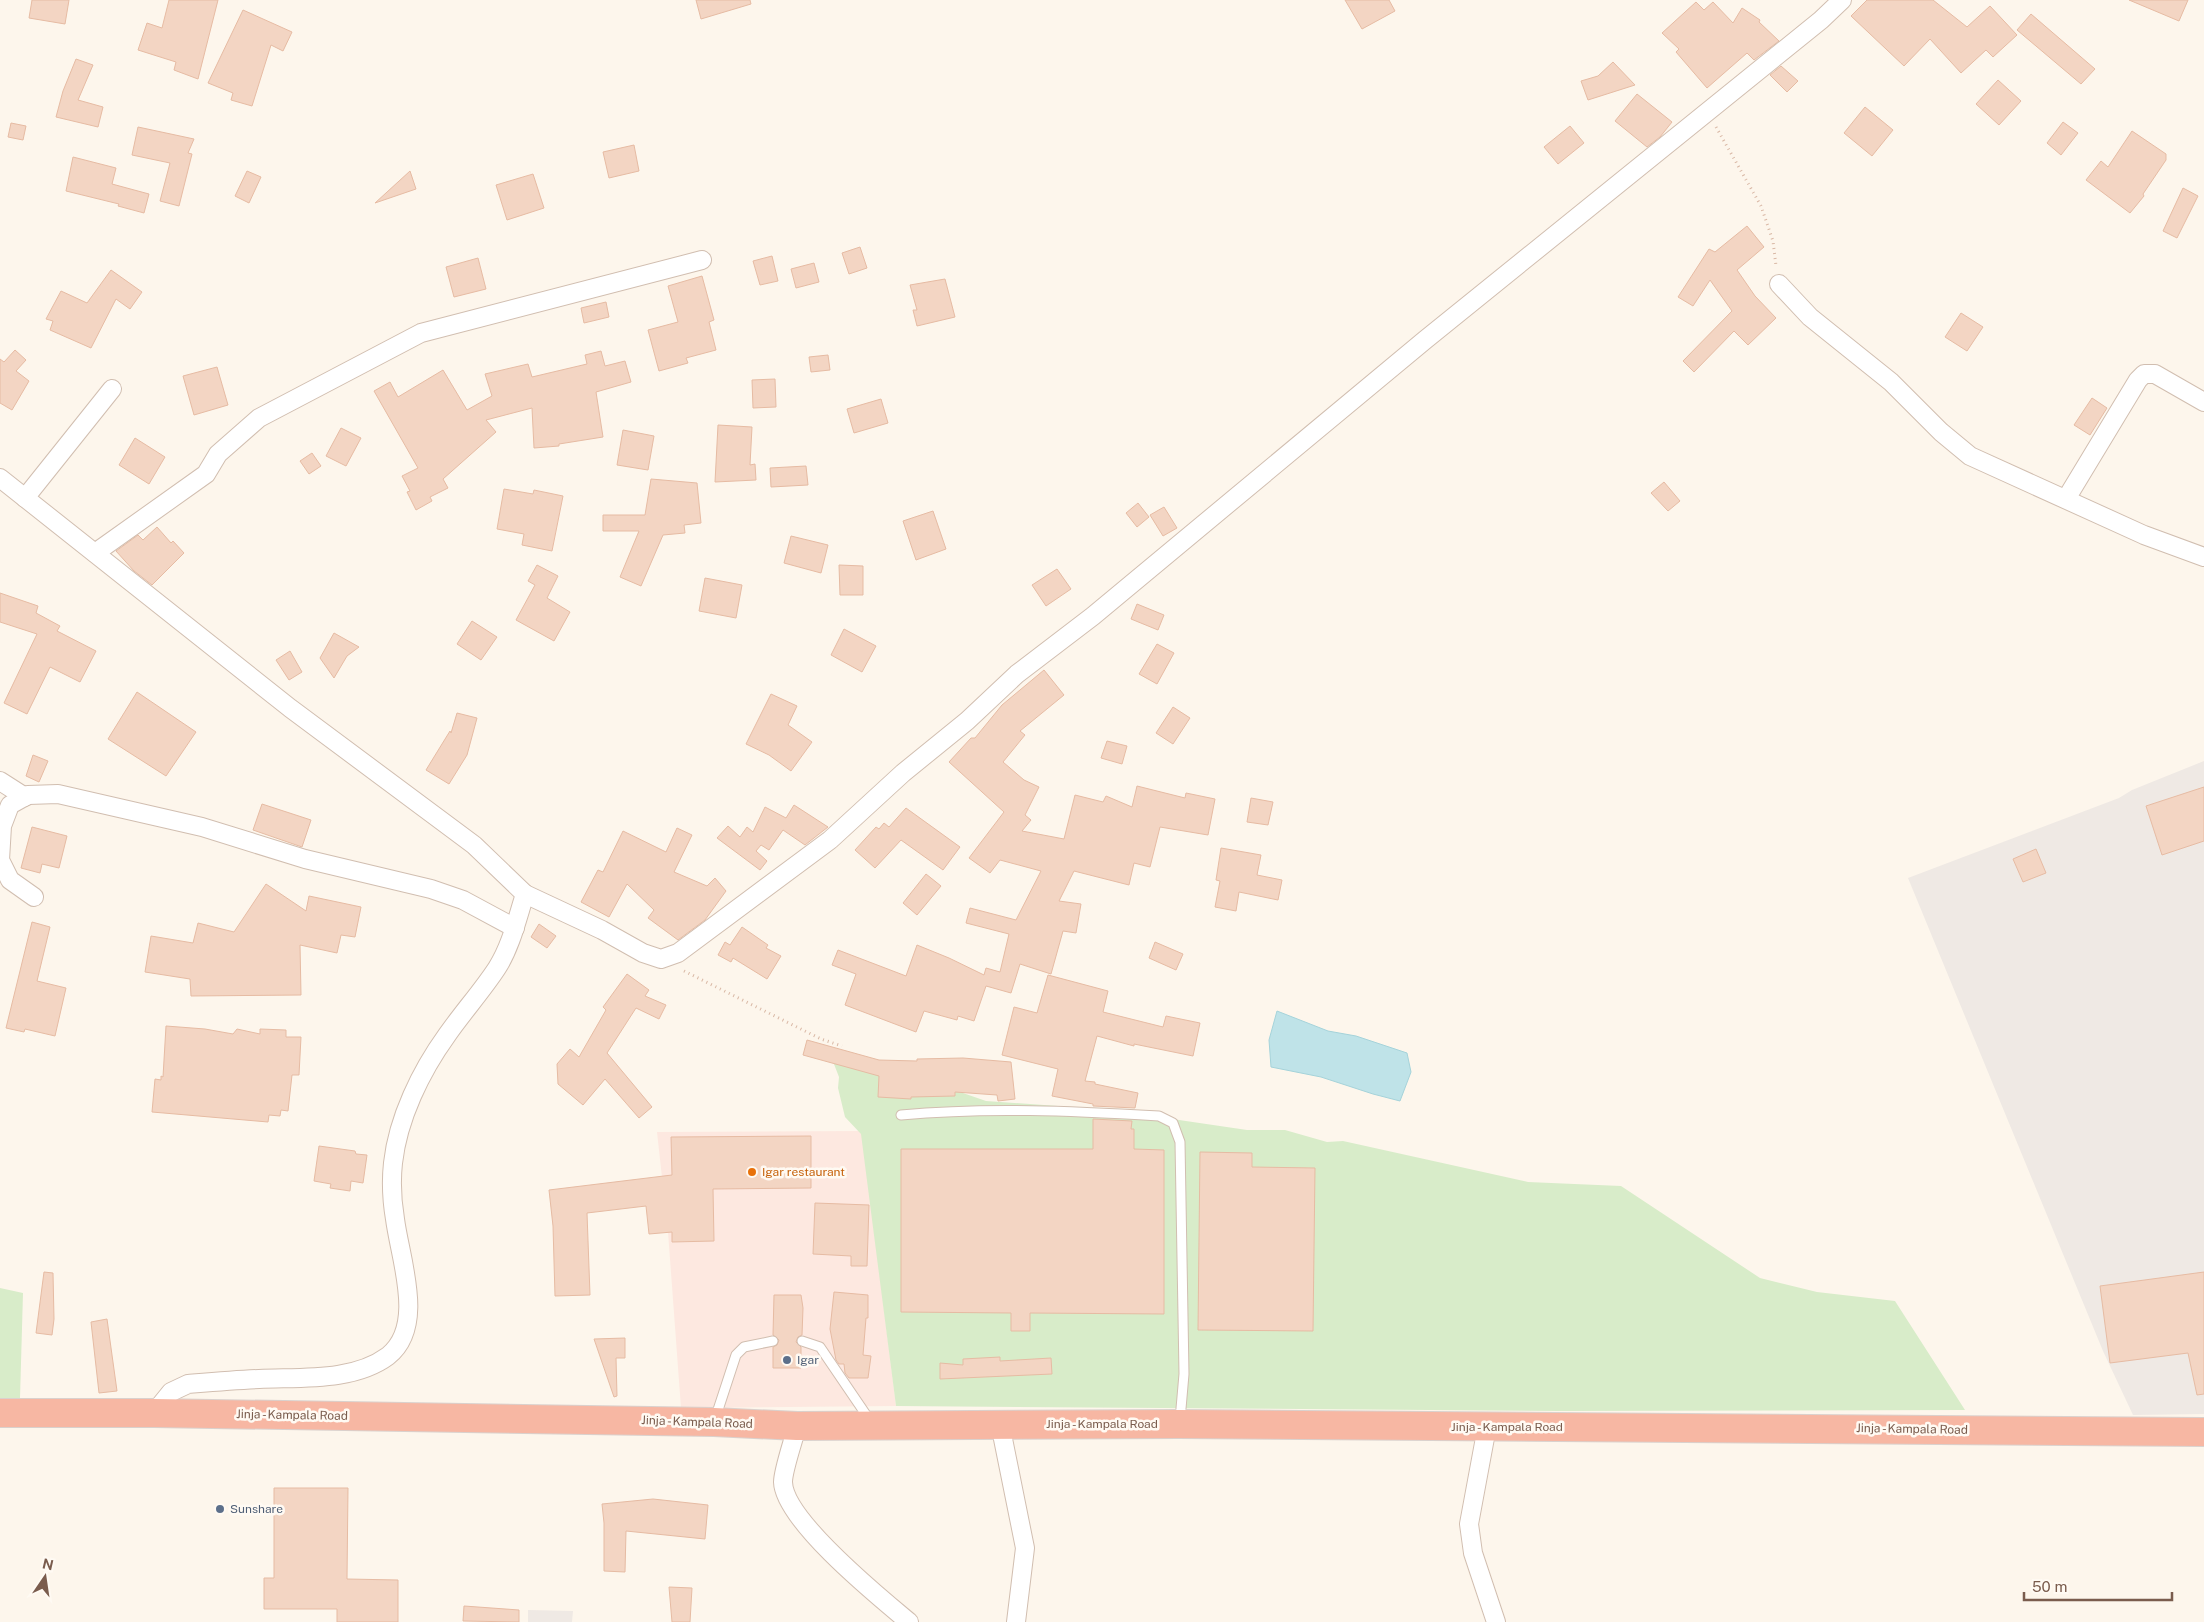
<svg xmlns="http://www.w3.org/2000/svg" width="2204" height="1622" font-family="'Public Sans',sans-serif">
<rect width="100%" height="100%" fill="#fdf6ec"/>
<polygon fill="#fde8e0" points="862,1131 896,1406 681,1408 668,1232 657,1132"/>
<g fill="#efe9e4">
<polygon points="2204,761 2204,1414 2133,1415 2103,1351 1908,878 2119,798 2132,790"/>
<polygon points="528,1610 573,1611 572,1622 528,1622"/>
</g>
<g fill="#d8ecc9">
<polygon points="827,1046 986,1101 1072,1107 1091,1111 1152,1116 1247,1130 1285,1130 1327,1142 1343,1141 1528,1182 1621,1186 1760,1278 1817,1292 1895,1301 1965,1410 1560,1411 896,1406 861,1134 845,1117 838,1088 839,1077"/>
<polygon points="0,1288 23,1293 20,1398 0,1398"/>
</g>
<polygon fill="#bfe3e8" stroke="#a5d3da" points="1277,1011 1328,1031 1356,1036 1407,1053 1411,1072 1400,1101 1373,1094 1321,1077 1271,1067 1269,1040"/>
<g fill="#f3d5c3" stroke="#e6bba3">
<polygon points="32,0 69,0 65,24 29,18"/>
<polygon points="169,0 218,0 198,79 174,70 176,62 138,50 147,23 162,28"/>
<polygon points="696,0 750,0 751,4 701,19"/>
<polygon points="1345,0 1389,0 1395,11 1362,29"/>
<polygon points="1867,0 1933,0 1967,27 1990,6 2017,35 1993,57 1986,50 1961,73 1930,39 1904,66 1851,16"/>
<polygon points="2129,0 2188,0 2179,21"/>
<polygon points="1696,2 1704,10 1713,2 1733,23 1742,8 1760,20 1759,22 1779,41 1754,60 1747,53 1707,88 1676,52 1679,49 1662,33"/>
<polygon points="243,10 292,32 283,51 271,45 252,106 231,100 233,93 208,83"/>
<polygon points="2031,14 2095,69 2081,84 2017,30"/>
<polygon points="76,59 93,65 78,100 103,107 98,127 56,117 63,91"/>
<polygon points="1613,62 1635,85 1588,100 1581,81 1598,76"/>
<polygon points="1781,66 1798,81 1787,92 1770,75"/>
<polygon points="1998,80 2021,101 1999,125 1976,104"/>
<polygon points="1637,94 1672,122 1660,137 1647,147 1615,121"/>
<polygon points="1865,107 1893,130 1872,156 1844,133"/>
<polygon points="2063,122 2078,133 2061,155 2047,143"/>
<polygon points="11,123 26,126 23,140 8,137"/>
<polygon points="1570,126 1584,143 1558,164 1544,147"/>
<polygon points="138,127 194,139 188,153 192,154 179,206 160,201 170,163 132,155"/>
<polygon points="2132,131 2166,154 2166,160 2143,194 2144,196 2130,213 2086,180 2101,161 2108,167"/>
<polygon points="634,145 639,171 609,178 603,152"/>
<polygon points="73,157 116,168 112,184 149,194 144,213 118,206 119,204 66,191"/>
<polygon points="247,171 261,177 249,203 235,196"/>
<polygon points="410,171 416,189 375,203"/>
<polygon points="533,174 544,208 507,220 496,185"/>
<polygon points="2183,188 2198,196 2177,238 2163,231"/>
<polygon points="1747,226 1764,247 1737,270 1755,296 1776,318 1748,345 1734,331 1694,372 1683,361 1732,311 1710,280 1693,306 1678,297 1709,249 1715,252"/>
<polygon points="860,247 867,268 849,274 842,253"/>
<polygon points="772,256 778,281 760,285 753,261"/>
<polygon points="478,258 486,289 454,297 446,267"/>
<polygon points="814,263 819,282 796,288 791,269"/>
<polygon points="111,270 142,292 130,309 116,299 91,348 50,330 53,321 46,319 61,291 87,303"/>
<polygon points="702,276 714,320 709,322 716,350 686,358 688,363 659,371 648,330 678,322 668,286"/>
<polygon points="945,279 955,317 917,326 913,310 917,310 910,285"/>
<polygon points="606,302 609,317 584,323 581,308"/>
<polygon points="1961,313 1983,327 1967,351 1945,337"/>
<polygon points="15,350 26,360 16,371 29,381 12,410 0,403 0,359 4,362"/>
<polygon points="601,351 605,366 625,361 631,382 596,392 603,437 559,444 559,446 534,448 532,408 486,420 496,432 443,479 448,488 430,497 432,501 416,510 407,492 410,491 402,476 418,468 374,391 390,382 398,397 443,370 467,410 492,396 485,374 528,364 532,377 587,364 585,355"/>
<polygon points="828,355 830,370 811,372 809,357"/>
<polygon points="217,367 228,405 194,415 183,376"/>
<polygon points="775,379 776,407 753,408 752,380"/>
<polygon points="2092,398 2107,408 2090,435 2074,425"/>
<polygon points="881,399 888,423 854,433 847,409"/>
<polygon points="718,425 752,427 750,465 755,464 756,480 715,482"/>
<polygon points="341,428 361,438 346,466 326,456"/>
<polygon points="623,430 654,436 648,470 617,465"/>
<polygon points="135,438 165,457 149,484 119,465"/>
<polygon points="312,453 321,466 309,474 300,461"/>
<polygon points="806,466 808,485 771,487 770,468"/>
<polygon points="651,479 697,483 701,523 684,525 685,533 663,535 641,586 620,577 639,531 603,531 603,515 645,515"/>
<polygon points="1664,482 1680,501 1668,511 1651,493"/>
<polygon points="504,489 533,494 534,490 563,496 552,551 522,545 524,534 497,529"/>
<polygon points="1138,503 1149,517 1137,527 1126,513"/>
<polygon points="1164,507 1177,528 1163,536 1150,515"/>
<polygon points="933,511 946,549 916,560 903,521"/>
<polygon points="157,527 171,543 173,541 184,553 152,585 134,571 116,551 138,535 143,540"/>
<polygon points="791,536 828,545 821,573 784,563"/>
<polygon points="537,565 558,576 547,598 570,612 554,641 516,620 535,585 528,581"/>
<polygon points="839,565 863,566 863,595 840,595"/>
<polygon points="1057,569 1071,589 1046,606 1032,585"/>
<polygon points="705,578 742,585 736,618 699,611"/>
<polygon points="0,593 38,606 36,613 60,626 57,631 96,651 80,682 50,667 27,714 4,703 37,634 0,622"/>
<polygon points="1137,604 1164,615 1158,630 1131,619"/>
<polygon points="472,621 497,637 481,660 457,644"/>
<polygon points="844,629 876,646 862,672 831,655"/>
<polygon points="334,633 359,647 347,656 334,678 320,658"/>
<polygon points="1157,644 1174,653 1157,684 1139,674"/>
<polygon points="290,651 302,672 289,680 276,660"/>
<polygon points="1044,670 1064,695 1020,731 1025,735 1003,762 1024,780 1039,787 1025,815 1031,820 1022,831 1064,839 1075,795 1103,802 1106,796 1132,807 1137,786 1185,798 1186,793 1215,799 1208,835 1160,827 1150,867 1134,863 1129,885 1074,871 1059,901 1081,904 1076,933 1063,931 1051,974 1020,964 1011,993 986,986 974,1021 958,1016 957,1020 924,1011 916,1032 845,1005 856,974 832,965 838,950 906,976 917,945 949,958 984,975 986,968 1000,972 1009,934 966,923 970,908 1016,920 1041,871 1000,860 990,873 969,858 1004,812 949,762 971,738 975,738 1002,705"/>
<polygon points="137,692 196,732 166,776 108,739"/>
<polygon points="771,694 797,706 788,725 812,742 791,771 769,755 746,744"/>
<polygon points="1173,707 1190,718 1173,744 1156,733"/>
<polygon points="457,713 477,718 467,755 449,784 426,770 450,731 451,733"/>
<polygon points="1107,741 1127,746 1122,764 1101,758"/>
<polygon points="33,755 48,761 39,782 26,776"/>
<polygon points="2204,787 2204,841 2162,855 2146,806"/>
<polygon points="1251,798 1273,802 1268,825 1247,822"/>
<polygon points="262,804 311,820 302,847 253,830"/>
<polygon points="794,805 828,827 805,845 783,830 769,850 761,845 756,851 767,861 760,870 717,838 728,826 740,837 747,827 753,832 765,807 786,818"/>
<polygon points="906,808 960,847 943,870 901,840 875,868 855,850 876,827 879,829 884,823 889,827"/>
<polygon points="32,827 67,836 59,868 42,864 40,873 21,868"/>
<polygon points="677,828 692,835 674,872 707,886 715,878 726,891 705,920 678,940 648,918 654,910 627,884 609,917 581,902 598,870 603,872 623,831 666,852"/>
<polygon points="1221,848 1261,855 1257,875 1282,880 1278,900 1239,892 1236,911 1215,907 1220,881 1216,880"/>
<polygon points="2036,849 2046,873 2023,882 2013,859"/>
<polygon points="926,874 941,886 917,915 903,903"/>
<polygon points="266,884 306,911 309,896 361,907 355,937 341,935 337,953 300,945 301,995 191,996 190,979 145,972 151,936 193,943 198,923 234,932"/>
<polygon points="32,922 50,927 37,981 66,988 55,1036 25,1029 24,1032 6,1028"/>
<polygon points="539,924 556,936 547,948 531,937"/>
<polygon points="742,927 768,945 766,948 781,956 767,979 733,958 731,962 718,955 725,942 730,945"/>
<polygon points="1155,942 1183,954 1176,970 1149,958"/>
<polygon points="627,974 649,990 645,996 666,1005 659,1019 636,1008 607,1053 652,1107 639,1118 605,1079 583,1105 558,1084 557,1064 570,1049 579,1057 606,1010 603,1007"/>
<polygon points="1048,975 1108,991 1103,1012 1163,1027 1166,1016 1200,1023 1193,1056 1134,1044 1134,1046 1097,1036 1085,1081 1095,1082 1095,1084 1138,1093 1135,1108 1093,1106 1093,1104 1052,1096 1058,1069 1002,1055 1014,1007 1037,1013"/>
<polygon points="166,1026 205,1029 233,1034 237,1029 260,1034 260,1029 286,1030 286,1037 301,1037 299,1075 292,1075 288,1111 281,1110 280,1116 269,1115 268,1122 152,1112 155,1079 161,1080 161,1076 163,1077"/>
<polygon points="807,1040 879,1060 917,1061 917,1059 963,1058 1011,1062 1015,1099 998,1101 997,1095 955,1092 955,1096 911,1097 911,1099 878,1097 879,1076 803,1055"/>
<polygon points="1093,1119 1132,1121 1131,1129 1134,1129 1134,1149 1164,1150 1164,1314 1030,1313 1030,1331 1011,1331 1011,1313 901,1312 901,1149 1093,1149"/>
<polygon points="811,1136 811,1188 713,1189 714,1241 672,1242 672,1232 649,1234 646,1206 587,1213 590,1295 555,1296 553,1226 549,1190 672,1175 671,1137"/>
<polygon points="319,1146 355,1151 356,1154 367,1155 363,1183 351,1181 350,1191 330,1188 331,1184 314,1181"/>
<polygon points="1200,1152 1252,1153 1252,1167 1315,1168 1313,1331 1198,1330"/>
<polygon points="815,1203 869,1205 867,1266 851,1266 851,1256 813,1254"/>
<polygon points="44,1272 53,1273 54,1319 52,1335 36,1333"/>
<polygon points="2204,1272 2204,1394 2197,1395 2188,1353 2110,1363 2100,1286"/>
<polygon points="834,1292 868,1295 868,1318 866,1318 863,1355 871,1356 868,1378 849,1378 845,1373 844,1364 839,1364 836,1360 830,1329"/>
<polygon points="774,1295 801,1295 803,1308 802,1335 798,1337 796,1342 801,1347 801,1368 773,1368 773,1347 777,1345 779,1340 773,1335"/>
<polygon points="107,1319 117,1391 99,1393 91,1322"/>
<polygon points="625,1338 625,1358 616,1358 617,1396 614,1397 594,1339"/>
<polygon points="1000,1357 1000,1361 1051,1358 1052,1374 940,1379 940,1363 963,1365 963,1359"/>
<polygon points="274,1488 348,1488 347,1579 398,1580 398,1622 337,1622 337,1609 264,1609 264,1578 274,1578"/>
<polygon points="653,1499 708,1505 705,1539 626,1531 625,1572 604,1571 604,1523 602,1504"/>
<polygon points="669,1587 692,1588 690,1622 672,1622"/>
<polygon points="464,1606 519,1610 519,1622 463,1621"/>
</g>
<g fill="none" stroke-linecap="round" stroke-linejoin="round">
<g stroke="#d1beb0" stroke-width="11">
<g id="lane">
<path d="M 901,1115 C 987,1107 1073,1111 1159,1116 L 1173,1123 L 1180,1142 L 1184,1374 L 1180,1420"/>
<polyline points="802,1341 820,1347 871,1422"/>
<polyline points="715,1419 736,1355 744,1347 773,1341"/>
</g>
</g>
<g stroke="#d1beb0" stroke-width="20">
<g id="street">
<polyline points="1779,284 1810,317 1891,382 1941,432 1970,456 2144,535 2204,557"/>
<path d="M 0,478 L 290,708 L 474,845 L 525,894 C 517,919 511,946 497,968 C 482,991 463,1012 447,1035 C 421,1071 398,1118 393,1163 C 391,1181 392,1201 395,1219 C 400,1259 426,1326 388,1356 C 353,1382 300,1377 259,1379 C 235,1380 212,1382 188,1384 L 171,1392 L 154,1413"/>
<polyline points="25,498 112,389"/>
<polyline points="2066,499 2138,380 2144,374 2155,374 2204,402"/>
<polyline points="95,553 206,474 218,454 259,418 421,333 702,260"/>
<polyline points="0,781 25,797"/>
<polyline points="525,894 602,930 643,953 661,959 678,953 830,840 903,773 967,721 1017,674 1093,616 1425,340 1821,20 1842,0"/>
<polyline points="34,897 10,880 0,860 2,826 10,805 28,795 58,794 202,827 305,859 431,889 463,900 515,928"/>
<polyline points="1000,1424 1025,1548 1016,1622"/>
<path d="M 797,1426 C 794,1439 783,1470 783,1482 C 784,1520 879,1597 909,1622"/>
<polyline points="1487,1427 1469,1524 1473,1553 1496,1622"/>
</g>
</g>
<g stroke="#dad1cd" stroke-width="30">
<polyline id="highway" points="0,1413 154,1413 714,1422 797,1426 1179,1424 2204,1432"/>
</g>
<g stroke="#d9b8a5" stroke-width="3" stroke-dasharray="1 4" stroke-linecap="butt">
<polyline points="1716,127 1761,206 1773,241 1776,266"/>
<polyline points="684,971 821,1039 842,1046"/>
</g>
<use href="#lane" stroke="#fff" stroke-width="9"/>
<use href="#street" stroke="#fff" stroke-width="18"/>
<use href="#highway" stroke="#f7b7a3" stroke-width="28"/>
</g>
<circle fill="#e8710a" stroke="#fffaf3" stroke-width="2" cx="752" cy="1172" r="5"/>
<g fill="#5c6f8a" stroke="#fffaf3" stroke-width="2">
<circle cx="787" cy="1360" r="5"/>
<circle cx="220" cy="1509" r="5"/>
</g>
<g text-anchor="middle" stroke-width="5" stroke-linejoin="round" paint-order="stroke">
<g font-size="12" fill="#c56008" stroke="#fffaf3" text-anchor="start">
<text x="762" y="1176">Igar restaurant</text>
</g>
<g font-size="12" fill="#4e5e75" stroke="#fffaf3" text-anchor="start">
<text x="797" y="1364">Igar</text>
<text x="230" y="1513">Sunshare</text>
</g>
<g font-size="12" fill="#7a5c4d" stroke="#fffaf3">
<text transform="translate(292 1415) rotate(1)" y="4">Jinja - Kampala Road</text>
<text transform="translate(697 1422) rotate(2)" y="4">Jinja - Kampala Road</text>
<text x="1102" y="1428">Jinja - Kampala Road</text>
<text x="1507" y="1431">Jinja - Kampala Road</text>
<text transform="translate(1912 1429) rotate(1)" y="4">Jinja - Kampala Road</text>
</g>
</g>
<g transform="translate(45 1577) rotate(13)" stroke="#fffaf3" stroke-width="4" paint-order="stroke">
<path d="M0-4L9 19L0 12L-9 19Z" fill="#7a5c4d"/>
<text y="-8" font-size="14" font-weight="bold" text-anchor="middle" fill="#7a5c4d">N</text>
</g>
<path d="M2024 1592v8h148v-8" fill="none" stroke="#7a5c4d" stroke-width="2.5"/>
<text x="2032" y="1592" font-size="15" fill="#7a5c4d" stroke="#fffaf3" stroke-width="4" paint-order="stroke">50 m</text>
</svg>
